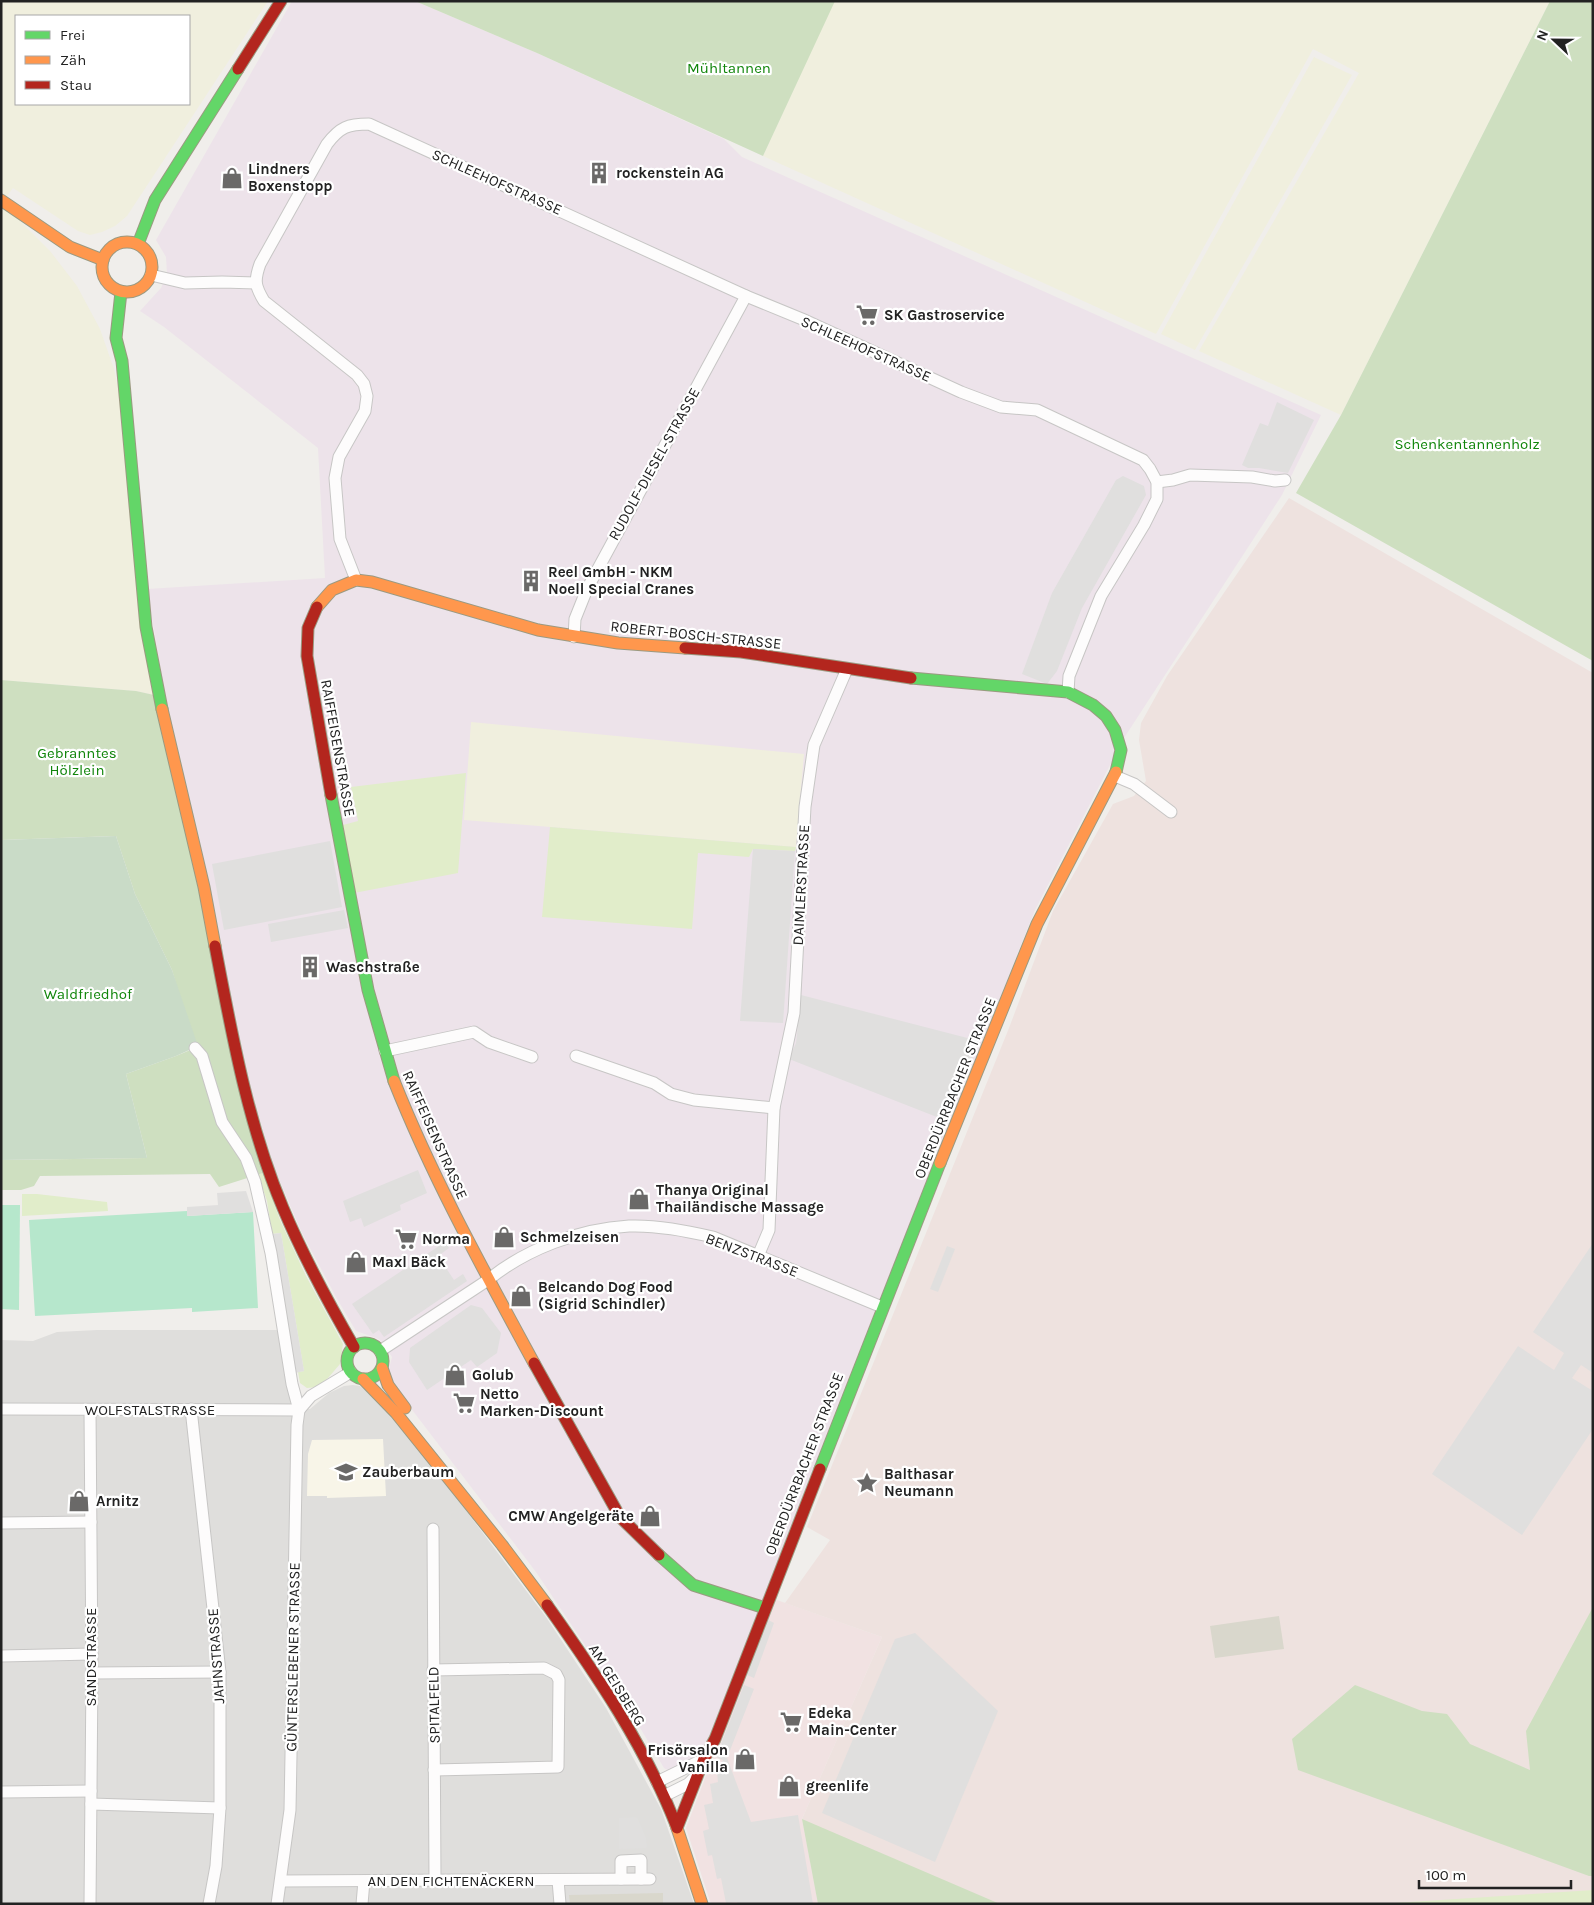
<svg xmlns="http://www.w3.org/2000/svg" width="1594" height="1905" font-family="Karla,sans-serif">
<rect width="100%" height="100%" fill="#f0eeeb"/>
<polygon fill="#dfdedc" points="97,1330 284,1330 299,1410 310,1409 329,1393 344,1386 353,1385 360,1386 389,1408 546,1617 606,1708 661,1809 694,1904 1,1904 1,1340 33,1341 57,1332"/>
<polygon fill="#f1e2e2" points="774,1599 882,1637 802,1819 818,1904 711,1904 686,1828"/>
<polygon fill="#ede3ea" points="292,1 415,1 537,53 724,139 742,157 1321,415 1282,495 1124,738 1035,910 840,1399 704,1753 669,1771 664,1768 636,1721 536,1572 387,1377 392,1357 379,1339 356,1331 336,1297 302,1233 274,1168 251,1091 165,695 147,589 325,578 318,448 164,327 140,311 161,288 167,274 166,257 156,240"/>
<polygon fill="#f8f5e8" points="383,1439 386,1496 327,1498 327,1496 307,1496 308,1454 312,1440"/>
<polygon fill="#eee2df" points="1289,498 1593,673 1593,1904 818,1904 802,1819 882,1637 785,1603 830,1540 807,1527 1009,1028 1053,911 1113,804 1134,796 1146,781 1139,740 1141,723 1167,676"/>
<g fill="#d9d7cc">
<polygon points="1279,1616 1284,1649 1215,1658 1210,1626"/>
<polygon points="663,1893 663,1904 570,1904 569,1895"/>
</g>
<g fill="#f0efde" fill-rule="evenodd">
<path d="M 1,1 L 268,1 L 127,216 L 115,226 L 102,232 L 90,235 L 78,231 L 13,188 L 7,196 L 1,192 ZM 16,16 L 189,16 L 189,104 L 16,104 Z"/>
<polygon points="834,1 1550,1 1341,415 1199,351 1359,73 1313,49 1156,334 763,156"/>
<polygon points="1314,57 1352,75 1195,350 1161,334"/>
<polygon points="1,207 16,217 50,251 77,286 100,329 114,369 122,407 154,695 136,691 1,680"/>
<polygon points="471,722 804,754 796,847 464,820"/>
</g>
<g fill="#e1edca">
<polygon points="466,773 458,873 354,893 343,825 358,821 351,787"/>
<polygon points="550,827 796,847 795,851 753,849 749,857 698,853 692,929 542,917"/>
<polygon points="263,1173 280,1220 306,1276 343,1344 340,1364 328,1378 317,1387 307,1388 300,1383 298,1372 304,1371 281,1233 272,1234 267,1201 258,1174"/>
<polygon points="22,1194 37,1194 107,1202 108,1211 22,1216"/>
<polygon points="1593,1890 1593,1904 1379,1904"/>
</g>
<g fill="#cedfc0">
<polygon points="415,1 835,1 763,156 537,53"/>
<polygon points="1550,1 1593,1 1593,661 1296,493 1341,415"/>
<polygon points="1,680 136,691 154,695 263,1173 219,1187 210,1174 40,1176 34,1186 21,1190 1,1190 1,1160 147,1158 126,1074 176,1056 195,1048 172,970 135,894 116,836 1,840"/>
<polygon points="1593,1607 1593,1876 1589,1876 1298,1770 1292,1739 1355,1685 1422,1711 1447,1714 1470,1744 1530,1770 1526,1731"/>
<polygon points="802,1819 1000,1904 818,1904"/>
</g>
<polygon fill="#c9dbc7" points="116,836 135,894 172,970 198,1046 176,1056 126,1074 147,1158 1,1160 1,840"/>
<g fill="#b6e7cc">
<polygon points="1,1205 20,1205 19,1310 1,1309"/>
<polygon points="187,1211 187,1216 253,1212 258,1308 192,1312 192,1308 35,1316 29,1220"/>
</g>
<g fill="#e0dfde">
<polygon points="1277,402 1314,420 1288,473 1259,468 1248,468 1242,465 1260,423 1268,426"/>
<polygon points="1123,476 1144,486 1146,495 1082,608 1057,671 1047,684 1022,674 1052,593 1116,480"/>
<polygon points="330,841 342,907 224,930 212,864"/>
<polygon points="753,849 795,851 783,1023 740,1021"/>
<polygon points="344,910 348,928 271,942 268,924"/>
<polygon points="801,995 979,1041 947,1121 789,1059 796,1043"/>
<polygon points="418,1170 427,1193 400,1205 401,1210 364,1227 361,1218 350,1222 343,1201"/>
<polygon points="246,1191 253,1212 187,1216 187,1207 218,1205 217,1193"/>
<polygon points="281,1233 304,1371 295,1373 272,1234"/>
<polygon points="445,1242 449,1248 438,1256 454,1280 463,1274 467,1281 384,1337 379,1330 373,1334 352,1304"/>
<polygon points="1593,1243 1593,1373 1581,1365 1572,1378 1593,1391 1593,1429 1522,1535 1432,1474 1518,1346 1554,1370 1564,1353 1533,1332"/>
<polygon points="947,1246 955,1249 938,1292 930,1289"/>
<polygon points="471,1305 482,1308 501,1333 497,1353 477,1367 471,1360 427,1390 409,1362 410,1348"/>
<polygon points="761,1616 774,1623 754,1678 740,1672"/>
<polygon points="915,1633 998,1711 935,1862 822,1813 895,1639"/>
<polygon points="744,1685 754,1689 727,1758 751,1822 798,1815 813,1904 738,1904 737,1902 726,1903 721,1878 717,1879 712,1855 708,1856 703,1831 709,1829 704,1805 713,1803 710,1784 718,1782 717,1772 723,1760 716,1757"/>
<polygon points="637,1817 646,1838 647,1848 619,1849 619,1818"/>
</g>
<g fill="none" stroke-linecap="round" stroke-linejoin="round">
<g stroke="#c7c6c5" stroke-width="13">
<g id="street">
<polyline points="151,275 185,283 222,282 256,283"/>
<polyline points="1157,482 1173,480 1190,475 1252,477 1275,481 1285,480"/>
<path d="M 356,580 L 340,539 L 335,478 L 339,457 L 365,411 L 367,396 L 364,384 L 357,375 L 264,301 C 255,286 254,281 260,264 L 327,144 C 340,127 348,124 369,124 L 746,296 L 802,319 L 961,392 L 1001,407 L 1037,410 L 1143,460 L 1150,469 L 1157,482 L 1157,499 L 1144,525 L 1101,596 L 1069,676 L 1068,692"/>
<polyline points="574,637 575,619 587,589 746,296"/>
<polyline points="1115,776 1134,784 1171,812"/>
<polyline points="195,1048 202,1056 222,1122 246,1158 255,1182 271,1253 292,1384 299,1410 297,1425 290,1810 277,1904"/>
<polyline points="385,1051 474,1032 489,1042 532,1057"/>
<polyline points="576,1056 654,1083 671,1094 694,1100 774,1108"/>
<polyline points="758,1256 769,1230 774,1108 794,1013 805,807 814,745 847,669"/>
<path d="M 380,1351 L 488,1280 C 526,1249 579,1229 629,1226 C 657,1225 686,1231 713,1237 L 882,1307"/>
<polyline points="1,1409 299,1410"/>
<polyline points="191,1409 220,1672 220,1808 216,1866 209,1904"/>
<polyline points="90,1410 92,1673 90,1904"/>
<polyline points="299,1410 311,1396 351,1372"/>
<polyline points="1,1523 91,1522"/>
<polyline points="433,1529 435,1880"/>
<polyline points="1,1656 92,1654"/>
<polyline points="433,1670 544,1668 556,1674 559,1680 558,1767 434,1770"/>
<polyline points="92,1673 220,1672"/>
<polyline points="657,1782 704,1759"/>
<polyline points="1,1792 91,1791"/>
<polyline points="664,1796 688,1784 696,1776"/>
<polyline points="91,1804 220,1808"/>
<polyline points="621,1879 621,1861 641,1860 641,1879"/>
<polyline points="558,1880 560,1904"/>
<polyline points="281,1881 650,1879"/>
<polyline points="362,1904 364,1881"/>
</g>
</g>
<g stroke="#9b9a81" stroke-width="13">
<g id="fast">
<polyline points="138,244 155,200 238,69"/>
<polyline points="121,292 116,338 122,361 146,627 162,709"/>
<polyline points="911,678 1068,692 1093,705 1106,716 1115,730 1121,750 1116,772"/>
<polyline points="331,795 368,990 394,1081"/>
<circle cx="365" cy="1361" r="18"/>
<polyline points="820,1469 940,1163"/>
<polyline points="659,1555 693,1585 765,1608"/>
</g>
</g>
<g stroke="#9b9a81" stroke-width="13">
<g id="slow">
<polyline points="1,200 70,247 103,260"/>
<circle cx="127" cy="267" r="25"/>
<polyline points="317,607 332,590 356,580 372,582 538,630 618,643 685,648"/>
<polyline points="162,709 204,887 215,946"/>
<path d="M 394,1081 C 433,1179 484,1271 534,1363"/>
<polyline points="940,1163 1037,924 1116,772"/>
<polyline points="382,1368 388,1385 405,1408"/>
<polyline points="363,1379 396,1413 502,1545 547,1605"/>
<polyline points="676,1825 702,1904"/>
</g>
</g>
<g stroke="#9b9a81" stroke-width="13">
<g id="jam">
<polyline points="238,69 281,1"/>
<polyline points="317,607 308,628 307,656 331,795"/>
<polyline points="685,648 741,652 911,678"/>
<path d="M 215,946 C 232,1035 248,1125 283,1208 C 303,1256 328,1302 354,1347"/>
<polyline points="534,1363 620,1517 659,1555"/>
<path d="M 547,1605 C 596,1674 645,1746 676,1825"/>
<polyline points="677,1828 704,1759 715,1739 820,1469"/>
</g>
</g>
<use href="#street" stroke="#fdfcfc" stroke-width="11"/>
<use href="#fast" stroke="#63d668" stroke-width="11"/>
<use href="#slow" stroke="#ff974d" stroke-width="11"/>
<use href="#jam" stroke="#b3261e" stroke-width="11"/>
</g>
<defs>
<g id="building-bare" transform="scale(1.725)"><path d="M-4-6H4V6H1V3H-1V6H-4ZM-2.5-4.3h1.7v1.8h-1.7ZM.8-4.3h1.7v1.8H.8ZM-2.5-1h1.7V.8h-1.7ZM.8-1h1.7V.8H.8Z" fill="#6a6968" stroke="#fff" stroke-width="2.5" paint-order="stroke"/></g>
<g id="shop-bare" transform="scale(1.725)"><path d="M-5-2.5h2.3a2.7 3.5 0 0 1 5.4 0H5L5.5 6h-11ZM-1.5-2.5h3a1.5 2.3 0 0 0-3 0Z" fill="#6a6968" stroke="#fff" stroke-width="2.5" paint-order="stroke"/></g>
<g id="supermarket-bare" transform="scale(1.725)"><path d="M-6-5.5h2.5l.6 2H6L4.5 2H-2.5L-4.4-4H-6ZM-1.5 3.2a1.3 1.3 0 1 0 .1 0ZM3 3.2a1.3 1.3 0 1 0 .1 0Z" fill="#6a6968" stroke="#fff" stroke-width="2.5" paint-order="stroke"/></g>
<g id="school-bare" transform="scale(1.725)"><path d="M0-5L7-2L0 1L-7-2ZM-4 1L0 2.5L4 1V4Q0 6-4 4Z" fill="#6a6968" stroke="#fff" stroke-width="2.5" paint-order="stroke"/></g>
<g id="sight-bare" transform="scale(1.725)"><path d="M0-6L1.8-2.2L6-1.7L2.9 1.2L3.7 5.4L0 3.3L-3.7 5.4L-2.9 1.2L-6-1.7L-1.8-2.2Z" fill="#6a6968" stroke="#fff" stroke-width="2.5" paint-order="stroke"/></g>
</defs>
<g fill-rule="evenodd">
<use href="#building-bare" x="599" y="173"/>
<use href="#shop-bare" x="232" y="178"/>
<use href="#supermarket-bare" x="867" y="315"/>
<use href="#building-bare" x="531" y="581"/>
<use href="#building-bare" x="310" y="967"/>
<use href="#shop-bare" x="639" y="1199"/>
<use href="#shop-bare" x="504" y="1237"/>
<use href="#supermarket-bare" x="406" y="1239"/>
<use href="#shop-bare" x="356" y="1262"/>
<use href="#shop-bare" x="521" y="1296"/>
<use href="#shop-bare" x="455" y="1375"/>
<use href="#supermarket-bare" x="464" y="1403"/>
<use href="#school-bare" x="346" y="1472"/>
<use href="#sight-bare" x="867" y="1483"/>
<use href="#shop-bare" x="79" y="1501"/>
<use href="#shop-bare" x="650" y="1516"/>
<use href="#supermarket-bare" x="791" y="1722"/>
<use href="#shop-bare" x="745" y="1759"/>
<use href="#shop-bare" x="789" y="1786"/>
</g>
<g text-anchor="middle" stroke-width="4.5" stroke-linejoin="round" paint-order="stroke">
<g font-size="15" fill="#10850a" stroke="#fff">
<text x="729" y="73">Mühltannen</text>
<text x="1467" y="449">Schenkentannenholz</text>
<text x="77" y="758">Gebranntes<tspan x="77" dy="17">Hölzlein</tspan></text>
<text x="88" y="999">Waldfriedhof</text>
</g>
<g font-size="15" font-weight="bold" fill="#222" stroke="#fff" text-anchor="start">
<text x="248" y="174">Lindners<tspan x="248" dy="17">Boxenstopp</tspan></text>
<text x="616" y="178">rockenstein AG</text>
<text x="884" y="320">SK Gastroservice</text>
<text x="548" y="577">Reel GmbH - NKM<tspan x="548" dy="17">Noell Special Cranes</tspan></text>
<text x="326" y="972">Waschstraße</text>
<text x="656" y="1195">Thanya Original<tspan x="656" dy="17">Thailändische Massage</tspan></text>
<text x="520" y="1242">Schmelzeisen</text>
<text x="422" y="1244">Norma</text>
<text x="372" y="1267">Maxl Bäck</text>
<text x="538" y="1292">Belcando Dog Food<tspan x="538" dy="17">(Sigrid Schindler)</tspan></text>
<text x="472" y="1380">Golub</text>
<text x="480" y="1399">Netto<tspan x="480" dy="17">Marken-Discount</tspan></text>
<text x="362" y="1477">Zauberbaum</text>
<text x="884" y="1479">Balthasar<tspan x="884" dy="17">Neumann</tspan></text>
<text x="96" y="1506">Arnitz</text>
<text x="634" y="1521" text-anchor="end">CMW Angelgeräte</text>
<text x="808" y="1718">Edeka<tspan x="808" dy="17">Main-Center</tspan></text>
<text x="728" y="1755" text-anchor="end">Frisörsalon<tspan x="728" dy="17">Vanilla</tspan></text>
<text x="806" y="1791">greenlife</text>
</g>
<g font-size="15" fill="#222" stroke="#fff">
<text transform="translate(497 182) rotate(24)" y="5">SCHLEEHOFSTRASSE</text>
<text transform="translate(866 349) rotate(24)" y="5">SCHLEEHOFSTRASSE</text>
<text transform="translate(654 464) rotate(-61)" y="5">RUDOLF-DIESEL-STRASSE</text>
<text transform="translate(696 635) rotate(6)" y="5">ROBERT-BOSCH-STRASSE</text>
<text transform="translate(338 748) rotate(80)" y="5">RAIFFEISENSTRASSE</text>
<text transform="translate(801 885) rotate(-87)" y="5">DAIMLERSTRASSE</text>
<text transform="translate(955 1088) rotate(-68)" y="5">OBERDÜRRBACHER STRASSE</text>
<text transform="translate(435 1135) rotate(66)" y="5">RAIFFEISENSTRASSE</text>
<text transform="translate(752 1255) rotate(21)" y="5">BENZSTRASSE</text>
<text x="150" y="1415">WOLFSTALSTRASSE</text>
<text transform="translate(804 1464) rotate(-69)" y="5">OBERDÜRRBACHER STRASSE</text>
<text transform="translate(216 1656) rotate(-94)" y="5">JAHNSTRASSE</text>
<text transform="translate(91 1657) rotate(-90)" y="5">SANDSTRASSE</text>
<text transform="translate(293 1657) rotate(-89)" y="5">GÜNTERSLEBENER STRASSE</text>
<text transform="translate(617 1685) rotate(58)" y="5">AM GEISBERG</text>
<text transform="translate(434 1705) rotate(-91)" y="5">SPITALFELD</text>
<text x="451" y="1886">AN DEN FICHTENÄCKERN</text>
</g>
</g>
<rect width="1594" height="1905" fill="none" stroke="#222222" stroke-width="5"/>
<rect x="15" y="15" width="175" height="90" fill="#ffffff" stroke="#a7a7a7"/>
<rect x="25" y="31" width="25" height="8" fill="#63d668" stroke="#a7a7a7"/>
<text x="60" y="40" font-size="15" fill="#222222">Frei</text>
<rect x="25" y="56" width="25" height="8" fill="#ff974d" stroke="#a7a7a7"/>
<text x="60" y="65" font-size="15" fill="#222222">Zäh</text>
<rect x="25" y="81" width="25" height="8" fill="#b3261e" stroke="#a7a7a7"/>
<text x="60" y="90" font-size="15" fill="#222222">Stau</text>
<g transform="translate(1554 40) rotate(292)" stroke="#ffffff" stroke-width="4" paint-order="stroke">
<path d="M0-4L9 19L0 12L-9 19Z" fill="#222222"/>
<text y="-8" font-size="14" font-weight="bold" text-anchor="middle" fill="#222222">N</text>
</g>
<path d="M1419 1880v8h152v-8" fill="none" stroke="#222222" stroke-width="2.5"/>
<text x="1426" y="1880" font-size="15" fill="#222222" stroke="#ffffff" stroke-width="4" paint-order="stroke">100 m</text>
</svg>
